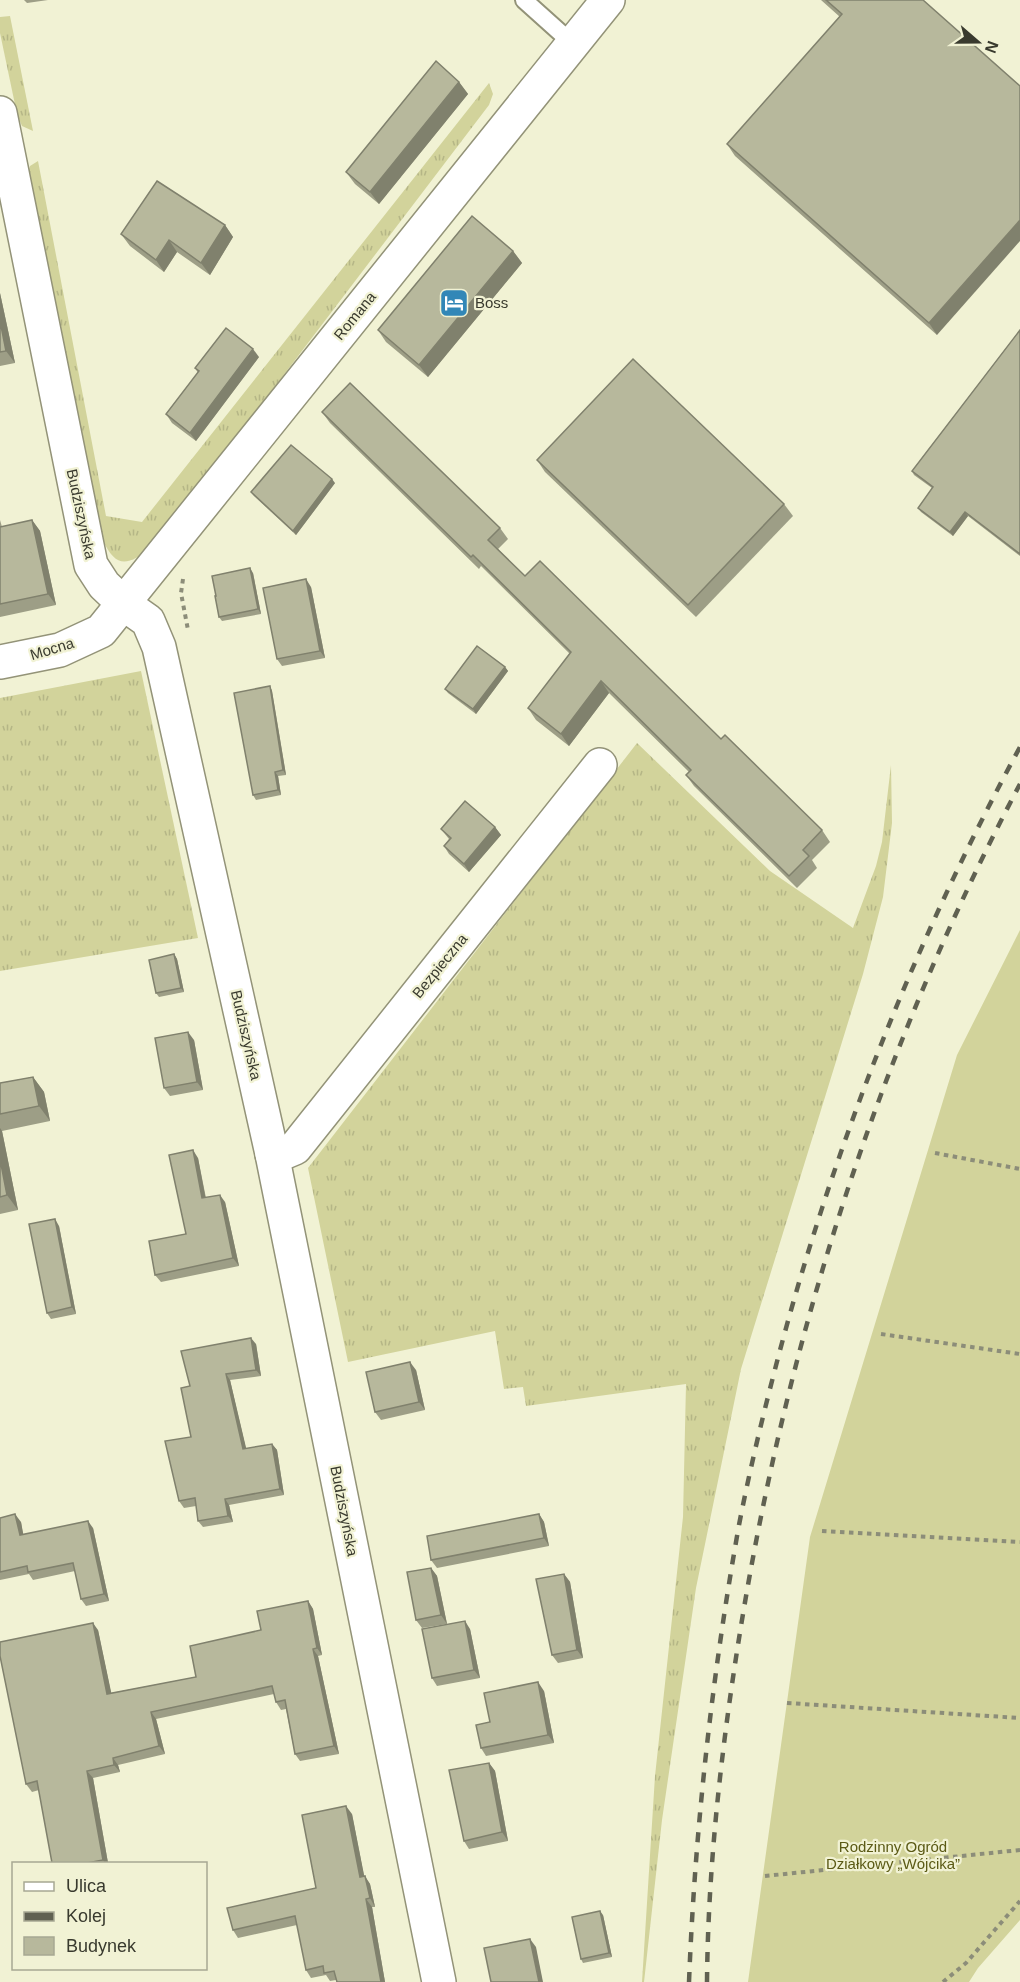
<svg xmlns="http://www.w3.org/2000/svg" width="1020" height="1982" font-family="Arial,sans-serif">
<defs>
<pattern id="grass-tufts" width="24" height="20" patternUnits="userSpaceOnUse" patternTransform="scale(1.5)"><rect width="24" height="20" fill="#d2d39b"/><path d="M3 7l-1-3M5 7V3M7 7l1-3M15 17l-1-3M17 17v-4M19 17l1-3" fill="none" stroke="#b5b686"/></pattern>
</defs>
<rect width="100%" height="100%" fill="#f1f2d4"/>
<g fill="url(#grass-tufts)">
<polygon points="10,16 33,131 22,126 17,114 0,33 0,17"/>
<path d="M 489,83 L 493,94 L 489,105 L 152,548 C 127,565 117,570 102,539 L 27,176 L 30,166 L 38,161 L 106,516 L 142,522 Z"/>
<polygon points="141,671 198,938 0,971 0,698"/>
<polygon points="637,743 770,871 853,928 876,866 882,842 891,765 892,823 883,897 863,974 741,1369 696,1588 662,1820 644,1982 642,1982 655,1776 683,1517 686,1384 526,1406 523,1387 504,1389 495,1331 348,1362 308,1168"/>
</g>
<polygon fill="#d2d39b" points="1020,930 1020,1920 978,1968 969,1982 748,1982 810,1537 957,1055"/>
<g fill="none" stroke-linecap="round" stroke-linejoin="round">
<g stroke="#939378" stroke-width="20">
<polyline id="service" points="524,0 573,44"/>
</g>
<g stroke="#939378" stroke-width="36">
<g id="minor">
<polyline points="0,113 91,565 104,585 124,604 148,621 159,647 272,1154 439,1982"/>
<polyline points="0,662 60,650 101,631 608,0"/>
<polyline points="272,1154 283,1153 295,1148 600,765"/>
</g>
</g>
<g stroke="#8c8d79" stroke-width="4" stroke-dasharray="4.5 4.5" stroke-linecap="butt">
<polyline points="183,579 181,593 188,630"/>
<polyline points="935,1153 1020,1169"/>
<polyline points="881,1334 1020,1354"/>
<polyline points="822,1531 1020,1542"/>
<polyline points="787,1703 1020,1718"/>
<polyline points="765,1876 1020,1850"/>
<polyline points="943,1982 966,1963 1020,1901"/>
</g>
<use href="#service" stroke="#fff" stroke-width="16"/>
<use href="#minor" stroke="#fff" stroke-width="33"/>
<g stroke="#606151" stroke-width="4.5" stroke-dasharray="10 10" stroke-linecap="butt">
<path d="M 689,1982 C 695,1829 712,1676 739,1525 C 750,1468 764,1411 779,1354 C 835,1143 916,939 1020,747"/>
<path d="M 707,1982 C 708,1864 722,1743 741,1626 C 789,1332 881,1047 1020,784"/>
</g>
</g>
<g fill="#9d9e86">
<polygon points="24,0 48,0 27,3"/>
<polygon points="821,0 923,0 937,335 735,156 727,144 840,17"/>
<polygon points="459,82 468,94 379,204 355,184 346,172"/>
<polygon points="225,225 233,237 210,275 177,252 164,272 130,246 121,234"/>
<polygon points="513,251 522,263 428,377 386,342 378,330"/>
<polygon points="0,293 15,363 0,366"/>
<polygon points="1020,330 1020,556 968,516 953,536 921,512 918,508 932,488 914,475 912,471"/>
<polygon points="259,357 196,441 172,423 166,414 198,373 195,368"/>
<polygon points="322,412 500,528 508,539 498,549 525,576 721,739 822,830 830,842 812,860 817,868 797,888 694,786 686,775 689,772 609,693 569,746 536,720 528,708 570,654 481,566 479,569 330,423"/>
<polygon points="537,460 784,504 793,516 696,617 545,472"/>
<polygon points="335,483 296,535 254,496 251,492"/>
<polygon points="0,520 2,527 32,520 40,531 56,605 0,617"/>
<polygon points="253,573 261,614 222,621 219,617"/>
<polygon points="311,587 325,658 282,666 277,659"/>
<polygon points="505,667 508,671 476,714 448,693 445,689"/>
<polygon points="270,686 272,691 286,775 278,776 281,795 256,800 253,795"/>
<polygon points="495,827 501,835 469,872 449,854 444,846 449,839 441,829"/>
<polygon points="174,954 177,959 184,992 159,997 156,993"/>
<polygon points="194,1040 203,1090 170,1096 164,1088"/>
<polygon points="33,1077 44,1092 50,1121 2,1131 18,1210 0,1214 0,1083"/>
<polygon points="198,1158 206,1198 225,1202 239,1266 161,1282 155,1275 186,1234"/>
<polygon points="59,1226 76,1314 51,1319 47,1313"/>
<polygon points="256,1344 261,1376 230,1380 246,1449 272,1444 277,1450 284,1495 229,1505 233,1522 203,1527 198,1521 196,1506 184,1508 179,1501 191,1437 190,1386"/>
<polygon points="416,1370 425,1410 381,1420 375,1412"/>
<polygon points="539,1514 544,1522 549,1546 437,1568 431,1560"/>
<polygon points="0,1518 21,1522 23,1535 93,1528 109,1601 86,1606 81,1599 75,1571 33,1580 29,1574 0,1580"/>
<polygon points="431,1568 437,1576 447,1624 422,1628 416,1620"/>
<polygon points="564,1574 570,1582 583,1658 558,1663 552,1655"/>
<polygon points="308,1601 313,1609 322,1655 318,1656 339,1754 300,1761 295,1754 286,1709 281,1710 276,1702 274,1694 156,1719 165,1754 118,1765 120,1772 93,1778 108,1863 52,1863 39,1790 32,1792 26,1784 98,1630 111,1693 196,1677 261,1630"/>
<polygon points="470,1629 480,1678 437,1686 432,1678"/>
<polygon points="544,1691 554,1743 486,1756 481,1748 490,1722"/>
<polygon points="489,1763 495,1771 508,1841 469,1849 464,1841"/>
<polygon points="352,1814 364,1876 370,1884 375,1907 372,1907 385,1982 337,1982 336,1980 330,1981 326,1975 311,1978 306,1970 297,1925 238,1938 233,1930 316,1888"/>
<polygon points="603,1915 612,1957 583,1963 581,1959"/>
</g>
<g fill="#80816d">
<polygon points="459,82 468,94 379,204 370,192"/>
<polygon points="1020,220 1020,241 937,335 929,323"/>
<polygon points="225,225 233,237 210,275 201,263"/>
<polygon points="169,240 177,252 164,272 156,260"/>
<polygon points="513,251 522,263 428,377 419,365"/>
<polygon points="0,293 15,363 6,351 0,321"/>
<polygon points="253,349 259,357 196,441 190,433"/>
<polygon points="332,479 335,483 296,535 293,531"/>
<polygon points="965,512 968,516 953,536 950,532"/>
<polygon points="32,520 40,531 56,605 48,594"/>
<polygon points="250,568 253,573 261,614 258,609"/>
<polygon points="306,579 311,587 325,658 320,651"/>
<polygon points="505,667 508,671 476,714 473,709"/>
<polygon points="601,681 609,693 569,746 561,734"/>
<polygon points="270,686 272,691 286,775 283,770"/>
<polygon points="275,772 278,776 281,795 278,790"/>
<polygon points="495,827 501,835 469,872 464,864"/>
<polygon points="174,954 177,959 184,992 181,988"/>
<polygon points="188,1032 194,1040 203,1090 197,1082"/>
<polygon points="33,1077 44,1092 50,1121 39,1106"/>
<polygon points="0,1128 2,1131 18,1210 7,1195 0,1159"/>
<polygon points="193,1150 198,1158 207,1206 202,1198"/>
<polygon points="220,1195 225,1202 239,1266 233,1258"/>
<polygon points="55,1219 59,1226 76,1314 72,1307"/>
<polygon points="251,1338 256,1344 261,1376 256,1370"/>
<polygon points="410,1362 416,1370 425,1410 419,1402"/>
<polygon points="226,1374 230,1380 248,1456 243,1449"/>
<polygon points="272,1444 277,1450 284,1495 280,1489"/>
<polygon points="225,1499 229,1505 233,1522 228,1516"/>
<polygon points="15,1514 21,1522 25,1543 20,1535"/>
<polygon points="539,1514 544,1522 549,1546 544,1538"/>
<polygon points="88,1521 93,1528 109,1601 104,1594"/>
<polygon points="431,1568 437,1576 447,1624 441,1615"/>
<polygon points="564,1574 570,1582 583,1658 577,1650"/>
<polygon points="308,1601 313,1609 322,1655 317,1648"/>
<polygon points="465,1621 470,1629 480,1678 474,1670"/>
<polygon points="93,1623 98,1630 113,1701 107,1694"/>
<polygon points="313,1649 318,1656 339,1754 334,1746"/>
<polygon points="538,1682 544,1691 554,1743 548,1735"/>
<polygon points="151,1712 156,1719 165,1754 159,1746"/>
<polygon points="113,1758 118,1765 120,1772 114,1765"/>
<polygon points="489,1763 495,1771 508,1841 502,1832"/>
<polygon points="87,1771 93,1778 108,1863 105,1863 103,1860"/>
<polygon points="346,1806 352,1814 366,1885 360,1877"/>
<polygon points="365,1876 370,1884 375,1907 370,1898"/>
<polygon points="366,1899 372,1907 385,1982 381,1982"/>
<polygon points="600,1911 603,1915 612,1957 609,1953"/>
<polygon points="530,1939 536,1947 543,1982 539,1982"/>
</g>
<g fill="#b7b89c" stroke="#80816d" stroke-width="1.5">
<polygon points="826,0 923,0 1020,86 1020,220 929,323 727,144 842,14"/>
<polygon points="436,61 459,82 370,192 346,172"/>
<polygon points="157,181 225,225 201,263 169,240 156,260 121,234"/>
<polygon points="472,216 513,251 419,365 378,330"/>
<polygon points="0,321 6,351 0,352"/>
<polygon points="226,328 253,349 190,433 166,414 199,371 195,368"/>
<polygon points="1020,330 1020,554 965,512 950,532 918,508 933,487 912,471"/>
<polygon points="633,359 784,504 688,605 537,460"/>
<polygon points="350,383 500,528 488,540 525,576 540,561 721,739 725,735 822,830 803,850 809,856 789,876 686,775 691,770 601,681 561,734 528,708 571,652 473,555 471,557 322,412"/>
<polygon points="291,445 332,479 293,531 251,492"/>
<polygon points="32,520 48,594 0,604 0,527"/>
<polygon points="250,568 258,609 219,617 215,596 216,596 212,576"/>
<polygon points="306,579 320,651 277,659 263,588"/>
<polygon points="477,646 505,667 473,709 445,689"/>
<polygon points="270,686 283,770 275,772 278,790 253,795 234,693"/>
<polygon points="465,801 495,827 464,864 444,846 451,838 441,829"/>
<polygon points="174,954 181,988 156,993 149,960"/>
<polygon points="188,1032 197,1082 164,1088 155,1038"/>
<polygon points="33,1077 39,1106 0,1114 0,1083"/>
<polygon points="193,1150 202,1198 220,1195 233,1258 155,1275 149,1241 186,1234 169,1155"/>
<polygon points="0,1159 7,1195 0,1197"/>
<polygon points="55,1219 72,1307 47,1313 29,1224"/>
<polygon points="251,1338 256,1370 226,1374 243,1449 272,1444 280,1489 225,1499 228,1516 198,1521 195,1498 179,1501 165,1441 191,1437 181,1388 190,1386 181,1351"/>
<polygon points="410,1362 419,1402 375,1412 366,1372"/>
<polygon points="15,1514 20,1535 88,1521 104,1594 81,1599 73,1563 28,1572 27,1566 0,1572 0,1518"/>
<polygon points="539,1514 544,1538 431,1560 427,1536"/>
<polygon points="431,1568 441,1615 416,1620 407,1572"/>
<polygon points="564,1574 577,1650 552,1655 536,1579"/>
<polygon points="308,1601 317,1648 313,1649 334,1746 295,1754 285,1700 276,1702 272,1686 151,1712 159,1746 113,1758 114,1765 87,1771 103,1860 87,1863 52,1863 37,1781 26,1784 0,1656 0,1642 93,1623 107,1694 196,1677 190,1646 261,1630 257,1611"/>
<polygon points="465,1621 474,1670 432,1678 422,1629"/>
<polygon points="538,1682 548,1735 481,1748 476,1725 490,1722 484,1693"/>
<polygon points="489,1763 502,1832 464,1841 449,1770"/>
<polygon points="346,1806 360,1877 365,1876 370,1898 366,1899 381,1982 337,1982 334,1971 324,1973 323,1966 306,1970 295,1916 233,1930 227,1908 316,1888 302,1815"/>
<polygon points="600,1911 609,1953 581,1959 572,1917"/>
<polygon points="530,1939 539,1982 491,1982 484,1948"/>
</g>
<defs>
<g id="hotel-square" transform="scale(1.5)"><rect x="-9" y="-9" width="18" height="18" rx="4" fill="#3287b7" stroke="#f1f2d4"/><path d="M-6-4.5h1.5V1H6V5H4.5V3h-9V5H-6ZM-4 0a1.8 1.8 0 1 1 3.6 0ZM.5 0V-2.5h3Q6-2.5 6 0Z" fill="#fff"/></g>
</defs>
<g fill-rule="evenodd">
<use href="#hotel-square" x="454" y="303"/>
</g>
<g text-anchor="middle" stroke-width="4.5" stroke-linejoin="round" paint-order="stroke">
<g font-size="15" fill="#393a2e" stroke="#f1f2d4" text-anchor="start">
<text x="475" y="308">Boss</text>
</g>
<g font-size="15" fill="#393a2e" stroke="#f1f2d4">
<text transform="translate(355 316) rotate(-51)" y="5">Romana</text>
<text transform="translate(81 514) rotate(78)" y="5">Budziszyńska</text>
<text transform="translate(52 649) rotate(-17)" y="5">Mocna</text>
<text transform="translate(440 966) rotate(-51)" y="5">Bezpieczna</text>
<text transform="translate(246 1035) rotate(77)" y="5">Budziszyńska</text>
<text transform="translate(344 1511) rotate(79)" y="5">Budziszyńska</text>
</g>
<g font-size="15" fill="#5b5a15" stroke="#f1f2d4">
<text x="893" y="1852">Rodzinny Ogród<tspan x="893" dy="17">Działkowy „Wójcika”</tspan></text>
</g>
</g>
<rect x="12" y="1862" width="195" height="108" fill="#f1f2d4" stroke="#a7a892" stroke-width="1.5"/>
<rect x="24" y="1882" width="30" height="9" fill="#ffffff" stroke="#a7a892" stroke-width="1.5"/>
<text x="66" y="1892" font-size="18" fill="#393a2e">Ulica</text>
<rect x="24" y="1912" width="30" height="9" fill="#606151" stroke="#a7a892" stroke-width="1.5"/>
<text x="66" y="1922" font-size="18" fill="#393a2e">Kolej</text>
<rect x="24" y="1937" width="30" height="18" fill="#b7b89c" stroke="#a7a892" stroke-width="1.5"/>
<text x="66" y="1952" font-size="18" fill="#393a2e">Budynek</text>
<g transform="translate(978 42) rotate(110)" stroke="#f1f2d4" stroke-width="4.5" paint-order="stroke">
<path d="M0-4.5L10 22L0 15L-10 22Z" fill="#393a2e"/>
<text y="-9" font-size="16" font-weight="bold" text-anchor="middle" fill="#393a2e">N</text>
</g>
</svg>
